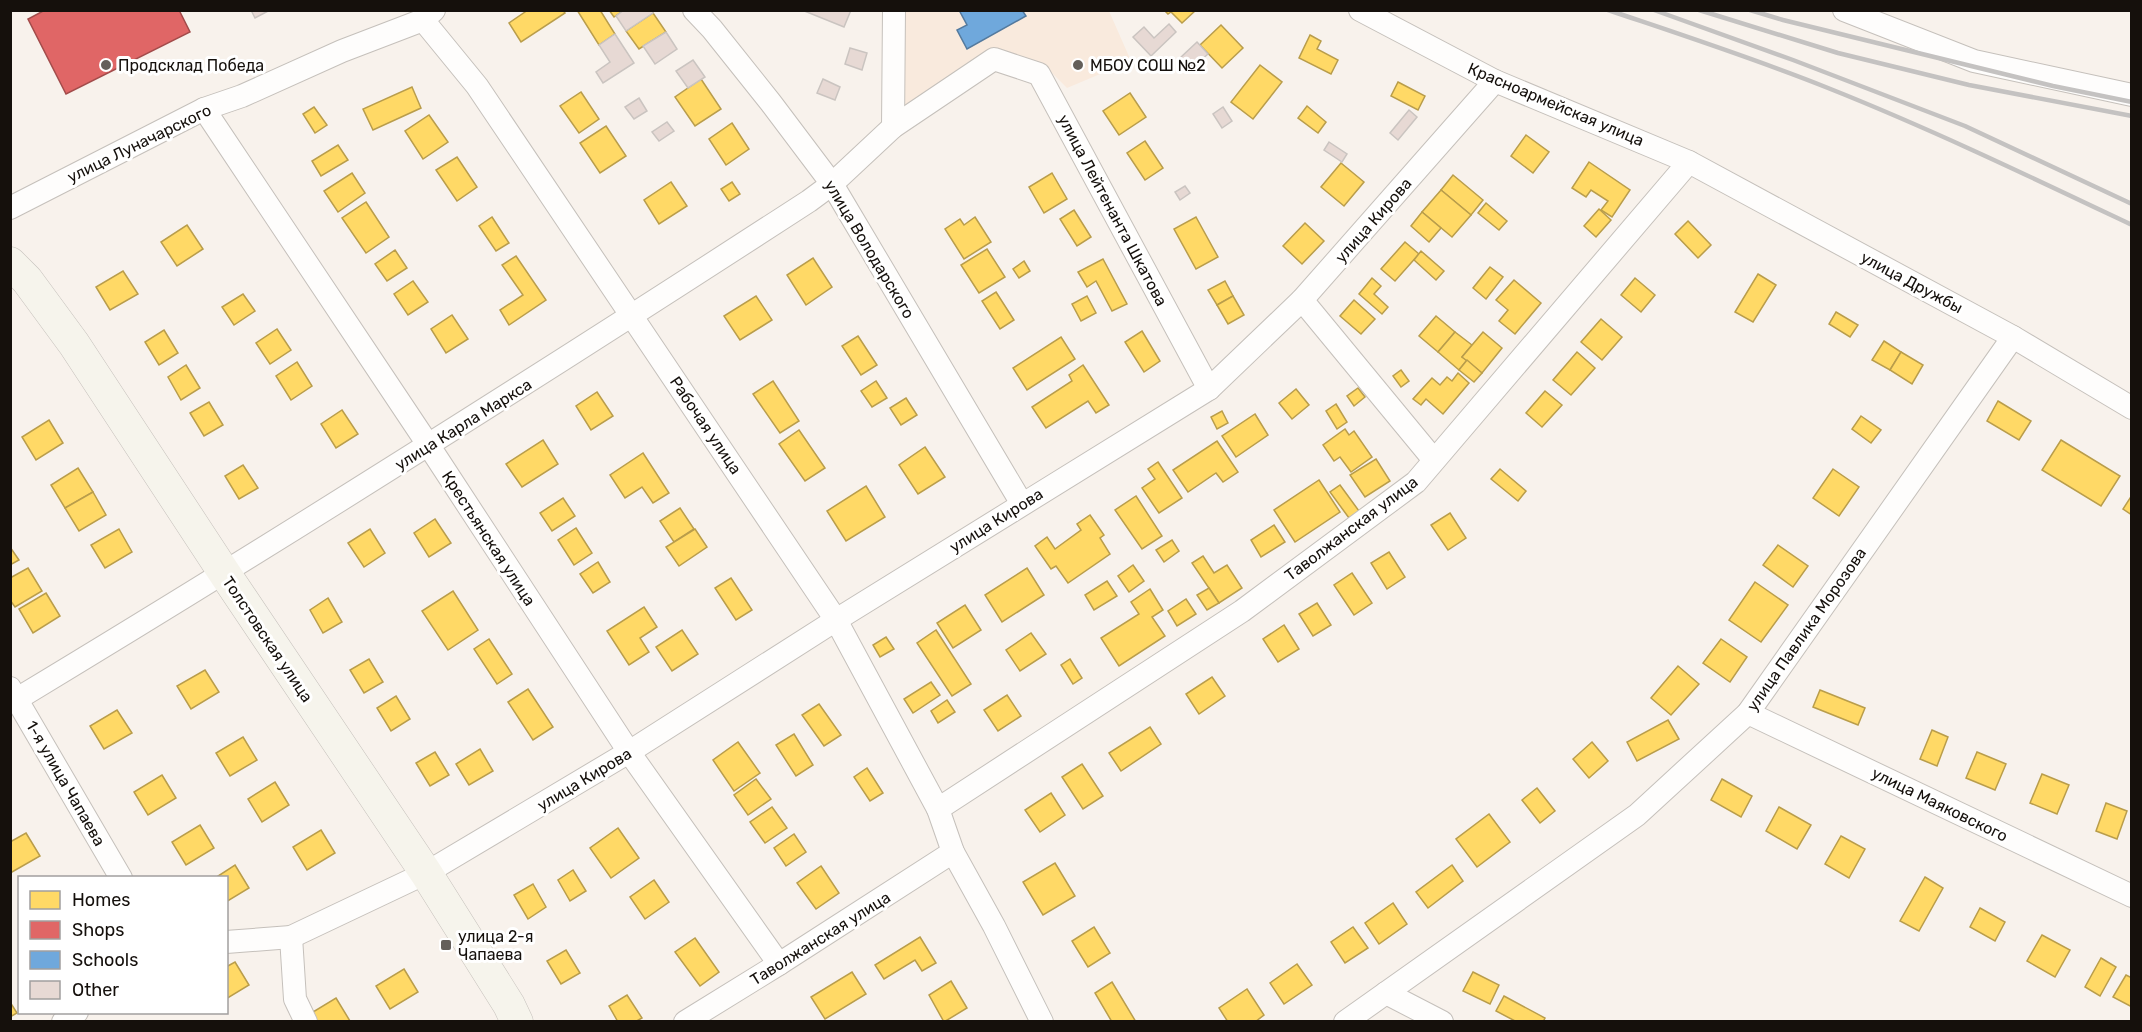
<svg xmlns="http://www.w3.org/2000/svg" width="2142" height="1032" font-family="Rubik,sans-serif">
<rect width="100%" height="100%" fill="#f8f2ec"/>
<polygon fill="#f9eadd" points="901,11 1109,11 1131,61 1067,88 1048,69 993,51 902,113"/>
<g fill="#ffd966" stroke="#b99d4b" stroke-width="1.5">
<polygon points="528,10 563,10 565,13 521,42 509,23"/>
<polygon points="577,10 600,10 615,34 599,45"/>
<polygon points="609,10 624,10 614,17"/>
<polygon points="1164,10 1196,10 1182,23 1171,12 1168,14"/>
<polygon points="653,13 666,32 639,49 626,31"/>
<polygon points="1221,25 1243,48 1222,68 1200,45"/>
<polygon points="1310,35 1321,41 1317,49 1338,60 1331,74 1299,58"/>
<polygon points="1260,65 1282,82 1253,119 1231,102"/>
<polygon points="701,79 721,109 695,126 675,97"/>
<polygon points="1398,82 1425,96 1418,110 1391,96"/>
<polygon points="412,87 421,108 373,130 363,109"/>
<polygon points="581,92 599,119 579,133 560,106"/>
<polygon points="1130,93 1146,117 1119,135 1103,111"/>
<polygon points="1307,106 1326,122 1318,133 1298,118"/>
<polygon points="314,107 327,125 315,133 303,114"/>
<polygon points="429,115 448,142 423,159 405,131"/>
<polygon points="732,123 749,149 726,165 709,139"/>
<polygon points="606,126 626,156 600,173 580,143"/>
<polygon points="1526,135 1549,152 1533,173 1511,156"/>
<polygon points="1145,141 1163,168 1145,180 1127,153"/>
<polygon points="338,145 348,160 321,176 312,161"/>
<polygon points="457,157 477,187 457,201 436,170"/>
<polygon points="1589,162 1630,190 1612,217 1601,210 1608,201 1591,190 1586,197 1572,188"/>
<polygon points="1341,163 1364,182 1344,206 1321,187"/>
<polygon points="352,173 365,193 338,212 324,191"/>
<polygon points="1052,173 1067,199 1044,213 1029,187"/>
<polygon points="1453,175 1483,200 1471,215 1441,190"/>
<polygon points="671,182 687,206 659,224 644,200"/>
<polygon points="732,182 740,194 729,201 721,189"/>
<polygon points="1441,190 1471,215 1452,237 1422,212"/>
<polygon points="366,202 389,237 366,253 342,218"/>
<polygon points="1486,203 1507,221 1499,230 1478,213"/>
<polygon points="1599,209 1611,220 1596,237 1584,226"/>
<polygon points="1074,210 1091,237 1077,246 1060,219"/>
<polygon points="1422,212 1441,228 1429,242 1411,226"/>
<polygon points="492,217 509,243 496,251 479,226"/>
<polygon points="975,217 991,242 964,259 945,229 960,219 964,225"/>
<polygon points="1196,217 1218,257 1196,269 1174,229"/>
<polygon points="1688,221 1711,245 1698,258 1675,234"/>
<polygon points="1305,223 1324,241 1302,264 1283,246"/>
<polygon points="187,225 203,249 177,266 161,242"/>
<polygon points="1405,242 1419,254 1395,281 1381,269"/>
<polygon points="987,249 1005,277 979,293 961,265"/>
<polygon points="395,250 407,268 387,281 375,264"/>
<polygon points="1421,251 1444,271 1436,280 1414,260"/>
<polygon points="516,256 546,300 509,325 500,310 523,295 502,265"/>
<polygon points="813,258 832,287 806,305 787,275"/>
<polygon points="1103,259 1127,304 1112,311 1096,281 1087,287 1078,272"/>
<polygon points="1024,261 1030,271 1019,278 1013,269"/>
<polygon points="1490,267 1503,277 1486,299 1473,288"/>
<polygon points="123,271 138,294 110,310 96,287"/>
<polygon points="1758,274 1776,285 1753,322 1735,312"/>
<polygon points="1372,278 1381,286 1374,294 1388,307 1382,314 1359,294"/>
<polygon points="1635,278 1655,295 1641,312 1621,295"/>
<polygon points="1514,280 1541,303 1515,334 1499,321 1508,310 1496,300"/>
<polygon points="413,281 428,302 408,315 394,294"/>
<polygon points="1225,281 1233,296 1217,305 1208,290"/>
<polygon points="996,292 1014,320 1000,329 982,301"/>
<polygon points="243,294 255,311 234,325 222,307"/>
<polygon points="756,296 772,320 740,340 724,316"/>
<polygon points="1087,296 1096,313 1081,321 1072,304"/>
<polygon points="1233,296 1244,315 1228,324 1217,305"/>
<polygon points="1354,300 1375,319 1361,334 1340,316"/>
<polygon points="1836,312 1858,325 1850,337 1829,324"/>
<polygon points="452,315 468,339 446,353 431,329"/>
<polygon points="1436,316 1455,332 1438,352 1419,336"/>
<polygon points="1601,319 1622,337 1602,360 1581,342"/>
<polygon points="277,329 291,350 270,364 256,343"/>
<polygon points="164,330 178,353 159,365 145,342"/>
<polygon points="1142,331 1160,361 1144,372 1125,342"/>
<polygon points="1455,332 1472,345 1462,357 1467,360 1459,370 1438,352"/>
<polygon points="1483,332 1502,348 1482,373 1462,357"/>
<polygon points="858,336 877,365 861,375 842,346"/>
<polygon points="1061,337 1075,359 1027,390 1013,368"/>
<polygon points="1884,341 1901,352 1890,370 1872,360"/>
<polygon points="1577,352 1595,368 1571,395 1553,380"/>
<polygon points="1901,352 1923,365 1912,384 1890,370"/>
<polygon points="1467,360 1482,373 1474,382 1459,370"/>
<polygon points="297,362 312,386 291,400 276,376"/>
<polygon points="186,365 200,388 181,400 168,377"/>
<polygon points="1083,365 1109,405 1096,413 1088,401 1046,428 1032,407 1072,381 1069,375"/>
<polygon points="1401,370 1409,381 1401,387 1393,376"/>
<polygon points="1458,373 1469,383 1443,414 1426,399 1421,405 1413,399 1432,378 1440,385 1447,377 1452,381"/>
<polygon points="773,381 799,421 780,433 753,394"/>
<polygon points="876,381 887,398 872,407 861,391"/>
<polygon points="1358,388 1365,397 1354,406 1347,396"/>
<polygon points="1296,389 1309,405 1292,419 1279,403"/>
<polygon points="1545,391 1562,405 1542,427 1526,413"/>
<polygon points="597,392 613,416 591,430 576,406"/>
<polygon points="906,398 917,415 901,425 890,408"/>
<polygon points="1998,401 2031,421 2019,440 1987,421"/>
<polygon points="209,402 223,425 204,436 190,413"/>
<polygon points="1336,404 1347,422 1337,429 1326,411"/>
<polygon points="342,410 358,434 336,448 321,424"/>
<polygon points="1222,411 1228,423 1217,429 1211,417"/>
<polygon points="1255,414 1268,435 1236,457 1222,436"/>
<polygon points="1861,416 1881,430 1871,443 1852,429"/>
<polygon points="49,420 63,443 36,460 22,437"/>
<polygon points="1345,429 1349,435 1354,431 1372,457 1351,472 1340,457 1334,461 1323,445"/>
<polygon points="799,430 825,468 805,481 779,444"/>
<polygon points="543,440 558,464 522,487 506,464"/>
<polygon points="2061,440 2120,476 2101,506 2042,470"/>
<polygon points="1217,441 1238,472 1223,482 1216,473 1188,492 1173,470"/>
<polygon points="925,447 945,477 918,494 899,465"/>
<polygon points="643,453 669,493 653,503 642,487 625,498 610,475"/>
<polygon points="1376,459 1390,481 1365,497 1350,475"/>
<polygon points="1158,462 1182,498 1159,513 1142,488 1155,479 1148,469"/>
<polygon points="243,465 258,488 239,499 225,476"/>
<polygon points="78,468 93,492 65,508 51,485"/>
<polygon points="1500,469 1526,491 1518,501 1491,479"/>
<polygon points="1833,469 1859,487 1839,516 1813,498"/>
<polygon points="1319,480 1340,512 1295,542 1274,510"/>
<polygon points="1340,485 1359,511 1349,518 1330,492"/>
<polygon points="866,486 885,517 846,541 827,511"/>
<polygon points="93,492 106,515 79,531 65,508"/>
<polygon points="2132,495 2132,515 2123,509"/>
<polygon points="1136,496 1162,536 1142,549 1115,510"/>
<polygon points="563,498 575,516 552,531 540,513"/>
<polygon points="680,508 694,529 674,542 660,521"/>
<polygon points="1450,513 1466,538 1448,550 1431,525"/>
<polygon points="1090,515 1104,535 1100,538 1110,554 1068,583 1056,566 1051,569 1035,546 1047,537 1055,549 1081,530 1077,524"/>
<polygon points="435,519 451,543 429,557 414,533"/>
<polygon points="1274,525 1285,542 1261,557 1251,540"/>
<polygon points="576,528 592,553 574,565 558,540"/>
<polygon points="119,529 132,552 105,568 91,545"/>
<polygon points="370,529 385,553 364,567 348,543"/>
<polygon points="695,529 707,547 679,566 666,547"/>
<polygon points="1172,540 1179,551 1164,562 1156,550"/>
<polygon points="1778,545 1808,566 1793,587 1763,565"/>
<polygon points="10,547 19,560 10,565"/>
<polygon points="1389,552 1405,577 1387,589 1371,563"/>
<polygon points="1203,556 1214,573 1227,565 1242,588 1219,603 1192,563"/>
<polygon points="598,562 610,582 593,593 580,574"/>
<polygon points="1133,565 1144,581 1129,592 1118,576"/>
<polygon points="28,568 42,591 15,607 10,600 10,578"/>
<polygon points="1027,568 1044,595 1002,622 985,595"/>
<polygon points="1352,573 1372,603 1354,615 1334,585"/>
<polygon points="731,578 752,610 736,620 715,588"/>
<polygon points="1107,581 1117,596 1094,610 1085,595"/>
<polygon points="1755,582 1788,605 1761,642 1729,620"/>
<polygon points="1209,588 1219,603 1207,610 1197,595"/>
<polygon points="1150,589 1163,610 1152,617 1165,636 1119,666 1101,638 1139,614 1131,602"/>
<polygon points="453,591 478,630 448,650 422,611"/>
<polygon points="46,593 60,616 33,633 19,609"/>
<polygon points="328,598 342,622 323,633 310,610"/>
<polygon points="1186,599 1196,614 1177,626 1168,611"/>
<polygon points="1317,603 1331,625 1313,636 1299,614"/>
<polygon points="965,605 981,630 953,648 937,623"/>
<polygon points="644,607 657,627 640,638 649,652 629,665 607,631"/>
<polygon points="1284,625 1299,649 1278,662 1263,639"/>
<polygon points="682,630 698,654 672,671 656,647"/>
<polygon points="936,630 971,684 952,696 917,643"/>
<polygon points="1031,633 1046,654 1020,671 1006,650"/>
<polygon points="886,637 894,649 880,657 873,645"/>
<polygon points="489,639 512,674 497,684 474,649"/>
<polygon points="1721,639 1747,657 1730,682 1703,663"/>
<polygon points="369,659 383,682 364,693 350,670"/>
<polygon points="1070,659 1082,678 1073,684 1061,665"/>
<polygon points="1678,666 1699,684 1671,715 1651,698"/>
<polygon points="205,670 219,692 191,709 177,686"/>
<polygon points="1212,677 1225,696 1199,714 1186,694"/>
<polygon points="931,682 940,695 913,713 904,699"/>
<polygon points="528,689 553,727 533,740 508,702"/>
<polygon points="1820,690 1865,708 1858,725 1813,707"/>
<polygon points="1007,695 1021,716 998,731 984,710"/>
<polygon points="396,696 410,719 391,731 377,708"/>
<polygon points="947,700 955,712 938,723 931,711"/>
<polygon points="819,704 841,735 824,746 802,715"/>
<polygon points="117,710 132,733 104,749 90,726"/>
<polygon points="1668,720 1679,739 1637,761 1627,742"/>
<polygon points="1150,727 1161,744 1121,771 1109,753"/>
<polygon points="1932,730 1948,737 1937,766 1920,759"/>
<polygon points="794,734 813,765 796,776 776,745"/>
<polygon points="243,737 257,760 230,776 216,753"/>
<polygon points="738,742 760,773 734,791 713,760"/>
<polygon points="1592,742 1608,761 1589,778 1573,759"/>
<polygon points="480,749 493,771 469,785 456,764"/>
<polygon points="435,752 449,775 430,786 416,763"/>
<polygon points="1977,752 2006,764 1995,790 1966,778"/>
<polygon points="1082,764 1103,796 1083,809 1062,777"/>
<polygon points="867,768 883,793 870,801 854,777"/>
<polygon points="2042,774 2069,785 2057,814 2030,803"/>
<polygon points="162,775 176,798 148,815 134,792"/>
<polygon points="756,779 771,799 748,815 734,795"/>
<polygon points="1722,779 1752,796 1741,817 1711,800"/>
<polygon points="275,782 289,805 262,822 248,799"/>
<polygon points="1537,788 1555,811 1540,823 1522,800"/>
<polygon points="1051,793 1065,815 1040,832 1025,810"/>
<polygon points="2106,803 2127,811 2117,839 2096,831"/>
<polygon points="772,807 787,828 765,843 750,822"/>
<polygon points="1779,807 1811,825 1797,849 1766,831"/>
<polygon points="1489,814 1510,842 1477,867 1456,839"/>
<polygon points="200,825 214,848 186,865 172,842"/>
<polygon points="618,828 639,858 611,878 590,848"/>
<polygon points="321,830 335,853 307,870 293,847"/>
<polygon points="26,833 40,856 12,872 10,870 10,842"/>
<polygon points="794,834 806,852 786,866 774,848"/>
<polygon points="1841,836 1865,849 1849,878 1825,864"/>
<polygon points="1055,863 1075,896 1043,915 1023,882"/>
<polygon points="235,865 249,888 226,902 226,878 215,878"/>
<polygon points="1452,865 1463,881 1428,908 1416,892"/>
<polygon points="821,866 839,893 816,909 797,883"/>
<polygon points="573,870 586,891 570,901 558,880"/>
<polygon points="1925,877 1943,888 1919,931 1900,921"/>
<polygon points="654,880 669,902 645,919 630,897"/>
<polygon points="533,884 546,907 528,919 514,895"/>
<polygon points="1393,903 1407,924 1379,944 1365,923"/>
<polygon points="1980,908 2005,922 1995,941 1970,927"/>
<polygon points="1094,927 1110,953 1088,967 1072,941"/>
<polygon points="1353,927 1368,948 1345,963 1331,942"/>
<polygon points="2042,935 2070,950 2055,977 2027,961"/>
<polygon points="920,937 936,963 922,971 915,960 884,979 875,965"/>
<polygon points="695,938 719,972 700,986 675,952"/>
<polygon points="566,950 580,973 561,984 547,961"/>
<polygon points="2101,958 2116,967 2100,996 2085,987"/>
<polygon points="235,962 249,985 226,999 226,967"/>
<polygon points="1297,964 1312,985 1284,1004 1270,983"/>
<polygon points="404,969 418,992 390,1009 376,986"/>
<polygon points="852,972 866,994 825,1019 811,997"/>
<polygon points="1473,972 1499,985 1490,1004 1463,991"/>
<polygon points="2126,975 2132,978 2132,1007 2113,997"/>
<polygon points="951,981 967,1008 944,1022 929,995"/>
<polygon points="1112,982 1136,1022 1112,1022 1095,993"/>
<polygon points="1247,989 1264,1015 1255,1022 1228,1022 1219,1008"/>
<polygon points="627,995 642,1018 635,1022 618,1022 609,1006"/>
<polygon points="1504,996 1545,1018 1543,1022 1517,1022 1496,1011"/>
<polygon points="336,998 350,1021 312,1022 308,1015"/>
<polygon points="10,1002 17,1013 10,1017"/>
</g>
<polygon fill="#e06666" stroke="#a34c4b" stroke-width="1.5" points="45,10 179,10 190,32 66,94 28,19"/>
<polygon fill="#6fa8dc" stroke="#547a9e" stroke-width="1.5" points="959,10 1022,10 1026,16 967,49 957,30 967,25"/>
<g fill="#e7d9d4" stroke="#cac4c0" stroke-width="1.5">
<polygon points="251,10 270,10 255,18"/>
<polygon points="624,10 652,10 653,13 626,31 616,16"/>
<polygon points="802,10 851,10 844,27"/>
<polygon points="1169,24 1176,32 1151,56 1133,37 1144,27 1154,38"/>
<polygon points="666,32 677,49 655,64 643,46"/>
<polygon points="615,34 634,63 603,83 596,72 610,62 599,45"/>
<polygon points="1197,42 1208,54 1191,69 1180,58"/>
<polygon points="850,48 867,53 862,70 845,64"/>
<polygon points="693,60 705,77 688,88 676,71"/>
<polygon points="823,79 840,87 835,100 817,93"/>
<polygon points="639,98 647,111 634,119 625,107"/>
<polygon points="1223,107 1232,121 1222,128 1213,114"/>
<polygon points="1409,110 1417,117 1398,140 1390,133"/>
<polygon points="667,122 674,131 659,141 652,132"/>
<polygon points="1329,142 1347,154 1342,162 1324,150"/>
<polygon points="1185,186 1190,193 1180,200 1175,192"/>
</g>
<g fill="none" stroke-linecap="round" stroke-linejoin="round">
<g stroke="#c5c0bb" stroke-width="24">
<g id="street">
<polyline points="694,10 712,29 771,103 832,184 1022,504"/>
<polyline points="1360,10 1495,81 1689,162 2013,337 2132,408"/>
<polyline points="1844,10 1974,61 2132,95"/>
<polyline points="423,20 477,86 836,620 938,809 953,852 994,926 1042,1022"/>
<polyline points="204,109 429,446 629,752 779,964"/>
<polyline points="893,127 894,10"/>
<polyline points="10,208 204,109 242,96 342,51 423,20 434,10"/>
<polyline points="1302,300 1434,460"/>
<polyline points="10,688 121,878"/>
<path d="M 17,699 C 284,538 547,371 809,201 L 832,184 L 893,127 L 994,59 L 1039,74 L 1209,389"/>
<polyline points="1748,713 2132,896"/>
<polyline points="938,809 1242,611 1416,482 1689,162"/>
<polyline points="291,937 295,999 306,1022"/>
<polyline points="226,942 291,937 426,873 629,752 836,620 1209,389 1302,300 1495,81"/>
<polyline points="1386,993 1442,1022"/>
<polyline points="63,1022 77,1012"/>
<polyline points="685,1022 779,964 953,852"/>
<polyline points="1345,1022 1637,815 1748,713 2013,337"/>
</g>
</g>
<g stroke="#c5c0bb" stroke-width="33">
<polyline id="secondary" points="10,263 27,280 74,344 225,574 426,873 509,1005 517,1022"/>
</g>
<use href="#street" stroke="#fefdfc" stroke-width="22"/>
<use href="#secondary" stroke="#f6f4ec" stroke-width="32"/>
<g stroke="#c4c2c1" stroke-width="4.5">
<path d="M 1608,10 C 1682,35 1756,59 1828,88 C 1931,129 2031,177 2132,225"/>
<polyline points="1654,10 1793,60 1965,126 2132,204"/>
<polyline points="1699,10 1838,53 1969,85 2132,116"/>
<polyline points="1750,10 1783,20 2053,86 2132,102"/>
</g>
</g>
<g fill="#645f5a" stroke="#fff" stroke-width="2">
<circle cx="106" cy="65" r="6"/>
<circle cx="1078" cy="65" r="6"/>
<rect x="440" y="939" width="12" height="12" rx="3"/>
</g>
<g text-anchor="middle" stroke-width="6" stroke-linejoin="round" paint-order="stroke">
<g font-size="16" fill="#15100c" stroke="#fff" text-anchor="start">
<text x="118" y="71">Продсклад Победа</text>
<text x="1090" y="71">МБОУ СОШ №2</text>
<text x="458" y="942">улица 2-я<tspan x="458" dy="18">Чапаева</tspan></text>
</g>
<g font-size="16" fill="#15100c" stroke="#fff">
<text transform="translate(1556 104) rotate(23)" y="6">Красноармейская улица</text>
<text transform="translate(139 143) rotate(-26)" y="6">улица Луначарского</text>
<text transform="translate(1113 210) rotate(62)" y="6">улица Лейтенанта Шкатова</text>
<text transform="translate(1373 220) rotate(-49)" y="6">улица Кирова</text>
<text transform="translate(870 249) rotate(59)" y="6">улица Володарского</text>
<text transform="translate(1912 282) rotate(28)" y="6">улица Дружбы</text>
<text transform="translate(463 424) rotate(-32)" y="6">улица Карла Маркса</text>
<text transform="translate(706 425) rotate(56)" y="6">Рабочая улица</text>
<text transform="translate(996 520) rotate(-32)" y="6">улица Кирова</text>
<text transform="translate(1351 528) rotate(-37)" y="6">Таволжанская улица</text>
<text transform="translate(489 538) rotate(57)" y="6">Крестьянская улица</text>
<text transform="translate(1806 629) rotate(-55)" y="6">улица Павлика Морозова</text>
<text transform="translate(268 639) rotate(56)" y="6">Толстовская улица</text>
<text transform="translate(584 779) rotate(-31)" y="6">улица Кирова</text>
<text transform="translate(66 783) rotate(60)" y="6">1-я улица Чапаева</text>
<text transform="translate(1940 804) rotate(26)" y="6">улица Маяковского</text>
<text transform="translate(820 938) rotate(-32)" y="6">Таволжанская улица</text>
</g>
</g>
<rect width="2142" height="1032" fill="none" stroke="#15100c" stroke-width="24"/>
<rect x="18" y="876" width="210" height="138" fill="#ffffff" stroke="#a19f9e" stroke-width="1.5"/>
<rect x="30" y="891" width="30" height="18" fill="#ffd966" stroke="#a19f9e" stroke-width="1.5"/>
<text x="72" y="906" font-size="18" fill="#15100c">Homes</text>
<rect x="30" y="921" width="30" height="18" fill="#e06666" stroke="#a19f9e" stroke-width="1.5"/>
<text x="72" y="936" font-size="18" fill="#15100c">Shops</text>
<rect x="30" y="951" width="30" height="18" fill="#6fa8dc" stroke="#a19f9e" stroke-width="1.5"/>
<text x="72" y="966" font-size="18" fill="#15100c">Schools</text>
<rect x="30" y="981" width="30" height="18" fill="#e7d9d4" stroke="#a19f9e" stroke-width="1.5"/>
<text x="72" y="996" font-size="18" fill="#15100c">Other</text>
</svg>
